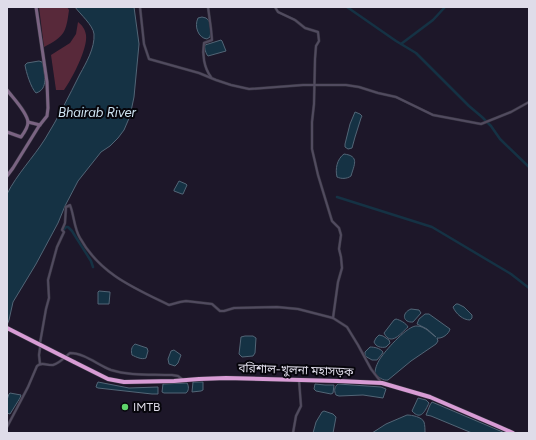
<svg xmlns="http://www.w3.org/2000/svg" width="536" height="440" font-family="Figtree,'Noto Sans Bengali',sans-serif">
<rect width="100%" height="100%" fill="#1d1729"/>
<g fill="#58293a">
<path d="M 39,7 L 67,7 L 69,10 C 66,32 65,36 44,47 Z"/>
<path d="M 78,22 C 82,25 85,29 86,35 C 88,48 72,79 64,90 L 56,90 L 51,55 L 70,43 L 76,34 Z"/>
</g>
<g fill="#153244" stroke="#526576">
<path d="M 75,7 L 134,7 L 139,44 L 134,97 L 130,116 L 124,130 L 118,138 L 110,146 L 101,152 L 78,181 L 65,206 L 58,223 L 36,264 L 13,302 L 9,320 L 7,325 L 7,194 C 17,174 33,158 45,139 C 58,118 69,96 80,74 C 86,63 95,48 94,34 C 93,25 80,14 75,7 Z"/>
<path d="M 202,17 L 206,18 C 212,22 211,31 210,37 L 207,39 C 198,38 194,26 198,18 Z"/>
<path d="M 221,40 L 222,41 L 226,51 L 208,56 C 206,54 204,48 205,45 Z"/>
<path d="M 39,61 L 42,62 L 43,64 C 44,74 49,89 36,93 C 31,88 26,72 25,65 L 27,63 Z"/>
<polygon points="355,112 360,114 362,116 361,118 355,137 352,148 348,149 345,147 345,144 350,124"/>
<path d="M 344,154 C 360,156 354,165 351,176 C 347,179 341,179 337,177 C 335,169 337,159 344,154 Z"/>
<polygon points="179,181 186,184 187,185 183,194 182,194 174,191 174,190"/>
<polygon points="99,291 110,292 110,293 109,304 98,304 98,292"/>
<path d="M 456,304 L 458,304 L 464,307 L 472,315 L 472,318 L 470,320 C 463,320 456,314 453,307 Z"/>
<path d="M 411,309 L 419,310 L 421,313 L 413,322 C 403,323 401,313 411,309 Z"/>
<path d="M 425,314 L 429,314 L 450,329 C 449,334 442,339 437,338 L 438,341 L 436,344 L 411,361 L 388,380 C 383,381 378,377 375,373 C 375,368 378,361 382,356 C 387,349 408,325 417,326 C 425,326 431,334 436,337 L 427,329 L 417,324 L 419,319 Z"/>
<path d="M 396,319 C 400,320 406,323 408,327 C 401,333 391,347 384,333 L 394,320 Z"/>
<path d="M 379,335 L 383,336 L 389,340 L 390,343 L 386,347 C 381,348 376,347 374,342 L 376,338 Z"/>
<polygon points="245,336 253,336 256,338 255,353 253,356 242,357 239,354 241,337"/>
<path d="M 135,344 L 147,348 L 148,351 L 146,358 C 142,360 136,357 132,355 C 131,351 131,347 135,344 Z"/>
<path d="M 370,347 C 374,347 380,348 383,352 L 382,354 L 377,360 L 372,360 L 365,356 L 365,352 Z"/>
<polygon points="174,350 181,355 178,363 175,366 169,364 168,359 171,351"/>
<polygon points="98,382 129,388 158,387 158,394 152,394 98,388 96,387 97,384"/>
<polygon points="193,382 203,382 203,390 201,391 192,392"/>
<path d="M 187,383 C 189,386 189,391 186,393 L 164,393 L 162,392 L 163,384 Z"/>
<polygon points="315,384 325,385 334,385 333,393 331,394 316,391 314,389"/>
<path d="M 338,384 L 381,387 L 386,389 L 383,398 L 363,395 L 339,396 L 336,395 C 334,391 334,387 338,384 Z"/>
<polygon points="10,393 21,395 20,398 10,414 7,413 7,400 9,394"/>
<path d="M 418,398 L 426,400 L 429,403 C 425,411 421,421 412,411 Z"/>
<polygon points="432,402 505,433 472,433 431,416 426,415 430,405"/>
<polygon points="324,411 333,414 336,417 333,433 313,433 316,422 322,412"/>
<path d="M 407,415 C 412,415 422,417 424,422 C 425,425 425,430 425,433 L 372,433 L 386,424 Z"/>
</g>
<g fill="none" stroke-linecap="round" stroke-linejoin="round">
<g stroke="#153244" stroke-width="2.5">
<polyline points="347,7 396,41 416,53 469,106 482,117 491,126 500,139 529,167"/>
<polyline points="401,44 433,20 445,7"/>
<polyline points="337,197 432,227 511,274 529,288"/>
<polyline points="63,230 66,227 68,227 72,231 91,261 93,267"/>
</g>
<g stroke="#373441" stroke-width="3">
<g id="street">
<polyline points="140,7 144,44 149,59 199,73 216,80 231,85 249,89 303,85 346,85 359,87 378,93 396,97 433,115 481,124 511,112 529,102"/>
<path d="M 208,7 L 211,29 L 212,40 L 204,43 C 202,54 204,68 211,77"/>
<polyline points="275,7 278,12 295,20 305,28 318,32 319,41 316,46 315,59 314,104 312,122 312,149 318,175 332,221 339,228 341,235 339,249 341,257 342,268 338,282 333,318"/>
<path d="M 40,364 L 39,355 L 40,348 L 40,343 L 46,309 L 49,298 L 48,280 L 57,247 L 64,232 L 62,230 L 65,223 L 66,207 L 70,205 C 74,215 74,228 80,238 C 100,274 134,288 169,305 L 180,302 L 186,301 L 212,304 L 220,311 L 224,311 L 234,308 L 277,307 L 298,309 L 333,318 L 347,327 L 358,345 L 371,369 L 381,382"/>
<path d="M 7,427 L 28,387 L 37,366 C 42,361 47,366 53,365 C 60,363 65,357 70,353 C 84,353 98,365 111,370 C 130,376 152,374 172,375 L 178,376 L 182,379"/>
<polyline points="293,433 296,416 301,406 299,380"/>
</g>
</g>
<g stroke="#373441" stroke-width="4">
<g id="secondary">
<path d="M 7,90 C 13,98 27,112 28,122 C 28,127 24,133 21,137 L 7,132"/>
<polyline points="28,122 40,125"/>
<polyline points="7,176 13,168 39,126 47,116 48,108 47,82 36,7"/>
</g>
</g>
<g stroke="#373441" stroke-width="5">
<polyline id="highway" points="74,362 108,379 124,382 174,381 199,379 226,378 338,381 382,383 399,388 430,397 495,425 513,433"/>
</g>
<use href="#street" stroke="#514b5f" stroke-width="2"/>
<use href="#secondary" stroke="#7a6382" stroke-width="3"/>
<use href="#highway" stroke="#d89cd5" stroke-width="4"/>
<g stroke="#373441" stroke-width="5" stroke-linecap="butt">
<polyline id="highway-bridge" points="7,328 74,362"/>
</g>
<use href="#highway-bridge" stroke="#d89cd5" stroke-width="4"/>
</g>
<circle fill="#5fd56b" stroke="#06050b" stroke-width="1.5" cx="125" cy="407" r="4"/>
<g text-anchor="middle" stroke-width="4" stroke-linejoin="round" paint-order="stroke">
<g font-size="12" fill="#dfdce9" stroke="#06050b">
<text transform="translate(296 370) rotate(2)" y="4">বরিশাল-খুলনা মহাসড়ক</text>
</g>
<g font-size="12" fill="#dfdce9" stroke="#06050b" text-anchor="start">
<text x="133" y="411">IMTB</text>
</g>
<g font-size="13" font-style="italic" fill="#cfe4f2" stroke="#06050b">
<text x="97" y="117">Bhairab River</text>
</g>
</g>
<rect width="536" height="440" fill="none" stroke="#dfdce9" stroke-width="16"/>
</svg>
